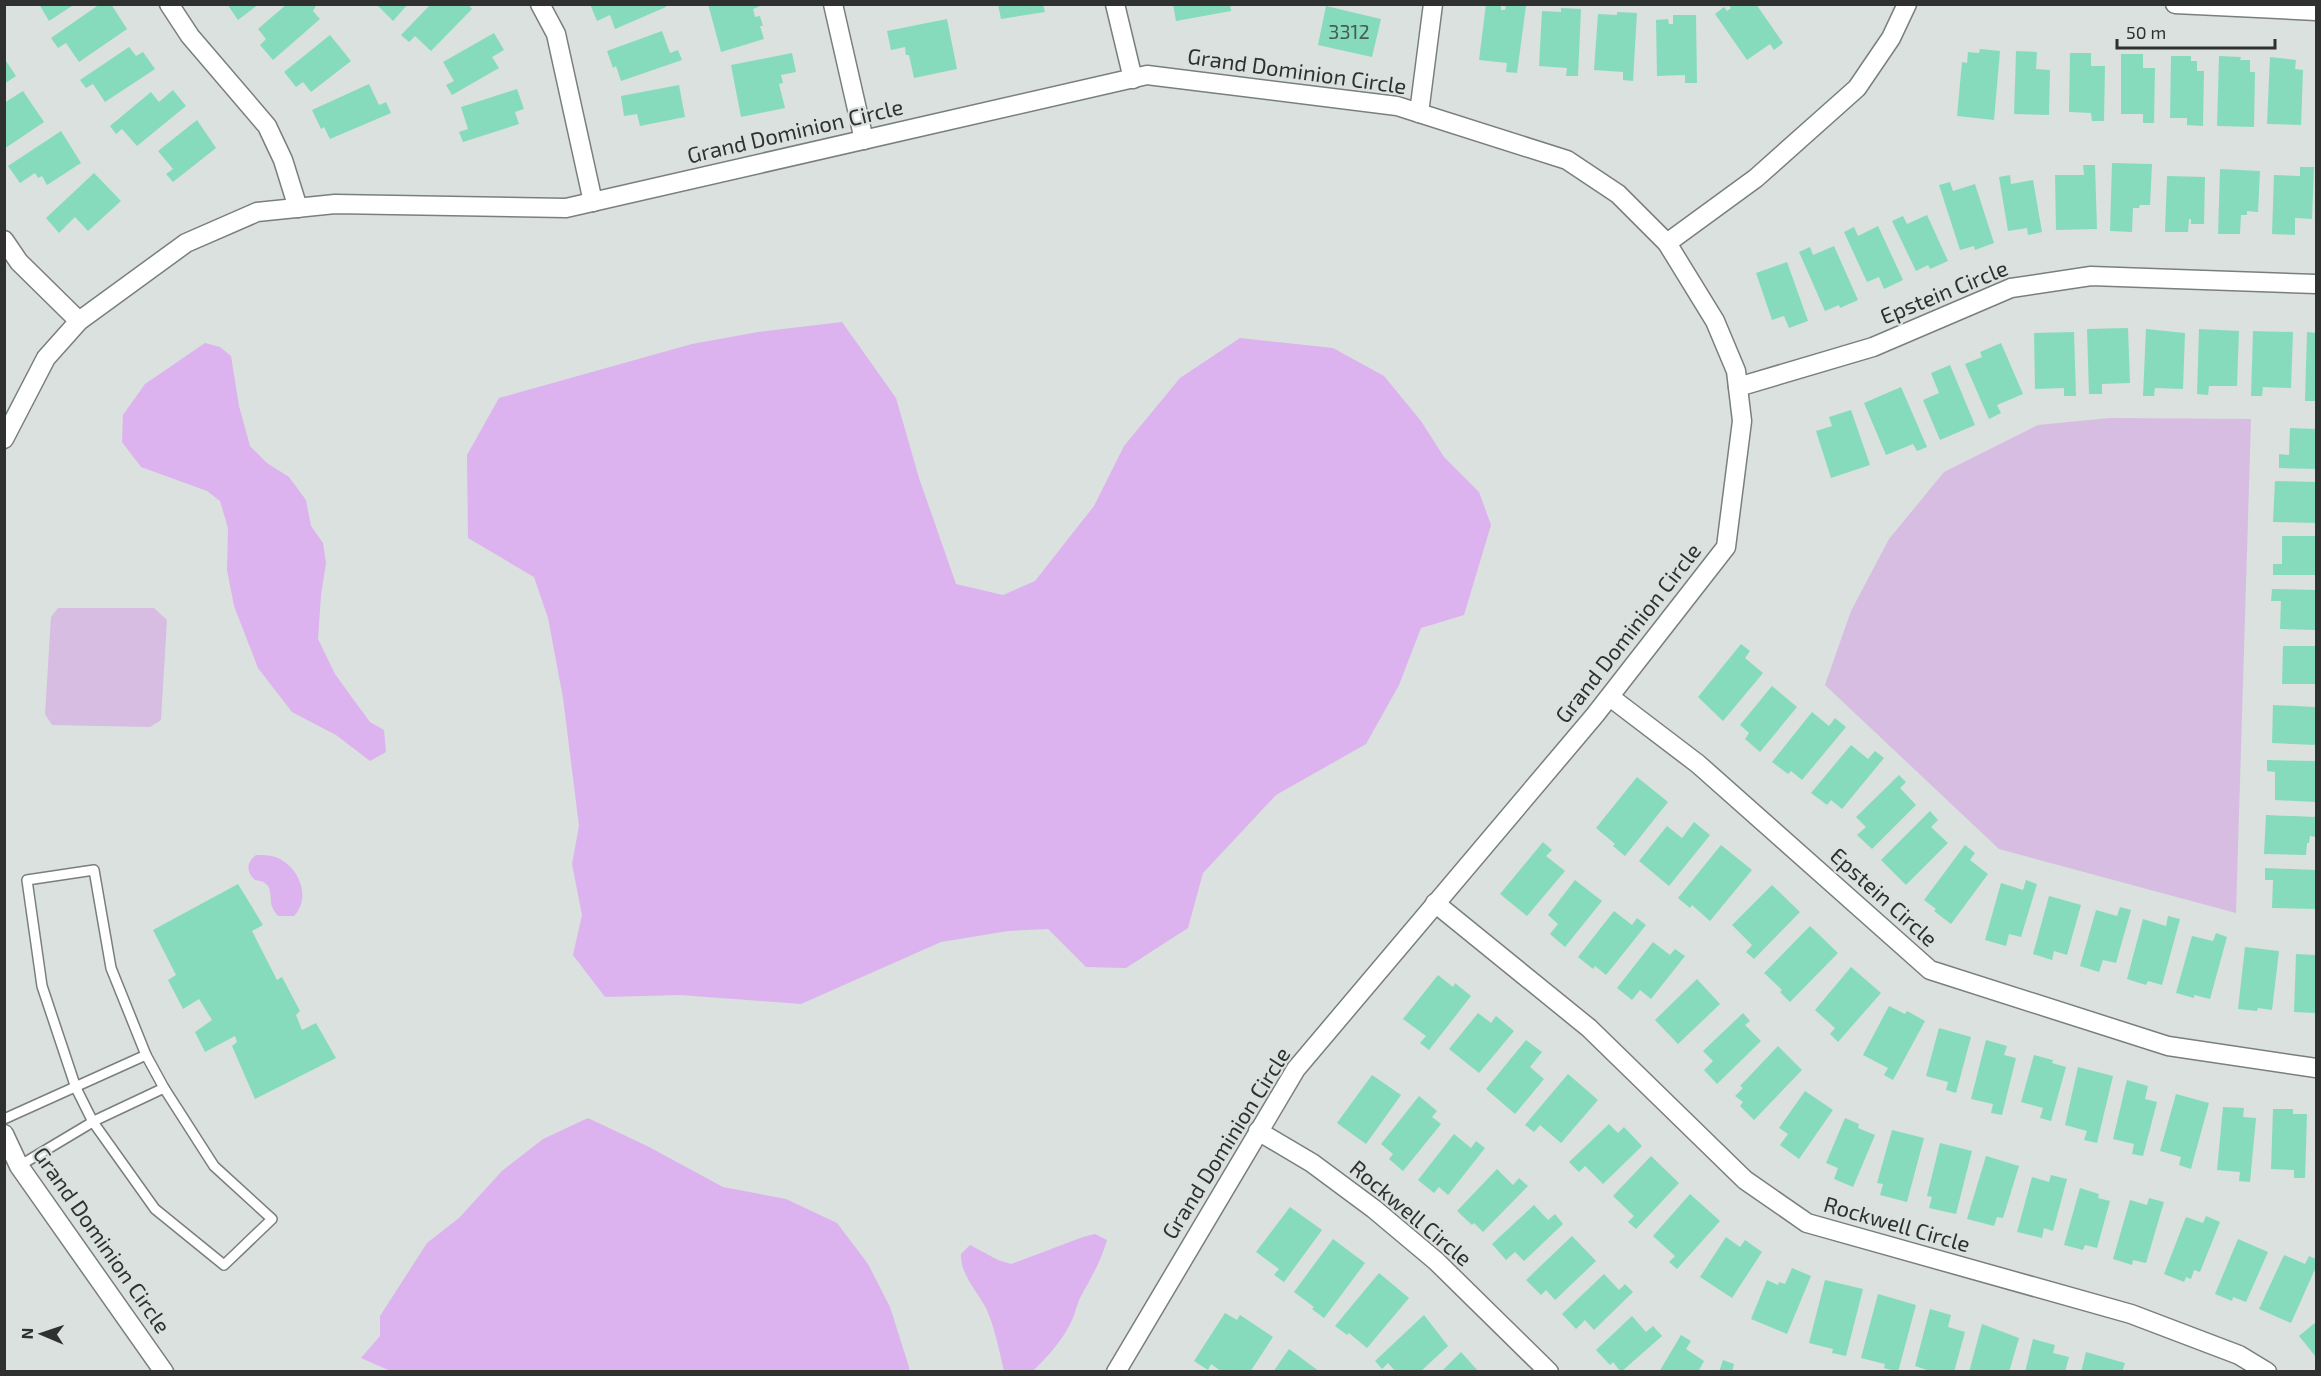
<svg xmlns="http://www.w3.org/2000/svg" width="2321" height="1376" font-family="'Exo 2',sans-serif">
<rect width="100%" height="100%" fill="#dae1de"/>
<g fill="#d6bde1">
<polygon points="2110,418 2251,419 2236,913 1999,849 1825,685 1851,611 1889,539 1944,472 2038,425"/>
<polygon points="58,608 154,608 167,620 161,720 150,727 52,725 45,714 51,617"/>
</g>
<g fill="#dcb3ee">
<polygon points="842,322 896,398 919,478 956,584 1003,595 1035,581 1094,506 1124,446 1180,378 1240,338 1333,348 1384,376 1421,421 1444,457 1479,492 1491,525 1464,615 1421,628 1399,685 1366,744 1276,795 1203,873 1188,928 1126,968 1086,967 1048,929 1008,931 941,942 801,1004 680,995 605,997 573,955 582,915 572,864 579,826 563,698 548,618 534,577 468,538 467,455 499,398 692,344 758,332"/>
<polygon points="205,343 220,347 231,356 239,406 250,446 267,463 289,477 306,500 311,526 323,543 326,563 321,595 318,639 335,674 353,699 370,722 384,730 386,752 370,761 336,735 292,712 258,668 234,606 227,570 228,528 220,501 207,491 141,467 122,442 123,415 145,384"/>
<path d="M 256,855 C 264,855 273,855 280,859 C 300,870 311,898 294,916 L 278,916 C 275,912 271,907 271,902 C 270,888 270,882 255,880 C 246,871 246,863 256,855 Z"/>
<polygon points="588,1118 649,1147 723,1187 786,1199 837,1223 868,1264 890,1307 909,1367 909,1371 393,1372 361,1358 380,1336 380,1316 427,1243 459,1218 502,1171 543,1139"/>
<path d="M 1095,1234 L 1107,1240 C 1101,1261 1091,1278 1081,1296 C 1077,1303 1076,1311 1073,1318 C 1064,1339 1048,1356 1033,1371 L 1004,1371 C 999,1350 995,1328 986,1308 C 977,1291 960,1274 961,1254 L 970,1245 L 998,1260 L 1011,1264 L 1083,1237 Z"/>
</g>
<g fill="#87dbbd">
<polygon points="39,4 75,4 49,21"/>
<polygon points="100,4 111,4 127,29 79,62 66,43 58,48 51,38"/>
<polygon points="227,4 259,4 238,20"/>
<polygon points="287,4 317,4 313,11 320,19 273,60 260,45 266,39 258,29"/>
<polygon points="376,4 408,4 393,21"/>
<polygon points="431,4 468,4 472,9 431,51 415,36 409,42 401,35"/>
<polygon points="590,4 665,4 666,7 615,29 610,15 597,21"/>
<polygon points="708,4 765,4 753,9 755,17 760,16 763,26 760,26 764,39 721,52"/>
<polygon points="998,4 1043,4 1045,12 1001,19"/>
<polygon points="1173,4 1230,4 1231,11 1176,21"/>
<polygon points="1486,4 1501,6 1501,10 1505,10 1506,4 1526,6 1517,73 1506,72 1507,63 1479,60"/>
<polygon points="1728,4 1756,4 1783,43 1774,50 1770,44 1747,60 1715,14 1724,7 1727,11 1731,8"/>
<polygon points="1326,6 1381,19 1372,57 1318,45"/>
<polygon points="1561,8 1581,9 1578,76 1566,76 1567,68 1539,66 1542,11 1561,12"/>
<polygon points="1617,12 1637,13 1633,81 1623,80 1623,72 1594,70 1598,14 1617,15"/>
<polygon points="1673,15 1696,15 1697,83 1685,83 1685,75 1657,76 1656,20 1668,19 1669,24 1673,24"/>
<polygon points="947,19 957,69 914,78 909,55 906,55 905,47 891,50 887,31"/>
<polygon points="662,31 670,53 678,50 682,60 621,81 616,66 613,68 607,51"/>
<polygon points="494,33 504,50 492,57 499,68 452,95 446,85 454,81 443,62"/>
<polygon points="330,35 351,61 311,92 303,82 296,87 284,72"/>
<polygon points="129,47 136,56 143,52 155,69 105,102 93,84 86,88 80,80"/>
<polygon points="1980,49 2000,51 1994,120 1957,116 1962,62 1967,63 1968,52 1979,53"/>
<polygon points="2016,51 2037,52 2036,69 2050,70 2049,115 2014,114"/>
<polygon points="792,53 796,72 781,75 783,83 779,84 785,108 741,117 731,65"/>
<polygon points="2070,53 2091,53 2091,66 2105,66 2104,121 2092,121 2091,113 2069,112"/>
<polygon points="2121,54 2143,54 2143,68 2155,68 2154,123 2143,123 2143,114 2121,114"/>
<polygon points="2171,56 2191,56 2191,61 2197,61 2197,71 2204,71 2203,126 2187,125 2187,118 2170,118"/>
<polygon points="2219,56 2241,57 2240,60 2250,60 2250,72 2255,72 2254,127 2217,126"/>
<polygon points="2270,57 2296,60 2295,69 2303,70 2301,125 2267,124"/>
<polygon points="4,58 16,76 4,84"/>
<polygon points="369,84 379,105 386,102 391,113 330,139 324,127 321,129 312,110"/>
<polygon points="679,85 685,117 640,126 637,114 624,116 621,96"/>
<polygon points="517,89 524,109 515,112 519,124 463,142 459,132 468,129 461,107"/>
<polygon points="173,90 186,106 137,146 122,129 116,134 110,126 151,92 159,102"/>
<polygon points="23,91 44,122 4,149 4,103"/>
<polygon points="197,120 216,148 173,182 166,174 173,169 158,151"/>
<polygon points="61,131 81,163 47,185 42,176 38,178 35,173 20,183 8,166"/>
<polygon points="2112,163 2152,164 2150,205 2140,205 2139,208 2133,208 2132,232 2110,231"/>
<polygon points="2083,165 2095,165 2097,229 2056,230 2055,175 2084,175"/>
<polygon points="2300,167 2314,167 2312,219 2295,218 2295,235 2272,234 2274,175 2300,176"/>
<polygon points="2220,169 2260,171 2258,212 2247,211 2247,215 2241,215 2240,234 2218,234"/>
<polygon points="94,173 121,201 88,231 75,217 59,233 46,218"/>
<polygon points="2010,175 2011,184 2033,180 2042,232 2028,235 2027,228 2008,231 1999,177"/>
<polygon points="2167,176 2205,177 2204,224 2191,224 2191,219 2189,219 2188,232 2165,232"/>
<polygon points="1950,182 1953,191 1975,184 1994,243 1975,250 1974,246 1960,250 1939,185"/>
<polygon points="1927,215 1948,261 1930,269 1928,265 1916,271 1892,221 1903,216 1907,224"/>
<polygon points="1878,226 1903,280 1884,289 1879,277 1867,282 1844,232 1854,227 1858,236"/>
<polygon points="1834,246 1858,300 1840,308 1839,305 1825,311 1799,252 1810,247 1813,255"/>
<polygon points="1787,262 1808,321 1789,328 1784,316 1772,320 1756,273"/>
<polygon points="2128,328 2130,383 2102,384 2102,394 2089,394 2087,329"/>
<polygon points="2146,329 2185,333 2183,389 2155,388 2154,396 2143,396"/>
<polygon points="2199,329 2239,331 2237,386 2209,386 2208,395 2197,394"/>
<polygon points="2253,331 2293,332 2291,388 2263,387 2262,396 2251,396"/>
<polygon points="2074,332 2076,396 2064,396 2064,388 2035,389 2034,333"/>
<polygon points="2307,332 2316,333 2316,401 2305,401"/>
<polygon points="2001,343 2023,394 1997,405 2001,413 1989,419 1965,364 1982,357 1980,352"/>
<polygon points="1950,365 1975,425 1940,440 1923,400 1939,393 1931,373"/>
<polygon points="1901,387 1927,447 1917,451 1913,444 1886,455 1864,403"/>
<polygon points="1851,410 1870,465 1831,478 1816,431 1832,426 1829,417"/>
<polygon points="2290,428 2316,429 2316,469 2279,468 2279,454 2289,455"/>
<polygon points="2275,481 2316,482 2316,523 2273,522"/>
<polygon points="2282,536 2316,536 2316,575 2273,575 2273,564 2282,564"/>
<polygon points="2272,589 2316,590 2316,630 2280,629 2281,601 2271,601"/>
<polygon points="1741,644 1750,651 1745,658 1763,673 1723,721 1698,697"/>
<polygon points="2283,646 2316,646 2316,684 2282,684"/>
<polygon points="1772,686 1797,707 1760,752 1745,739 1749,733 1740,725"/>
<polygon points="2273,705 2315,707 2316,745 2272,743"/>
<polygon points="1812,712 1829,726 1835,718 1846,727 1802,780 1791,771 1788,774 1772,762"/>
<polygon points="1851,745 1868,759 1875,751 1884,758 1842,809 1831,800 1827,805 1811,793"/>
<polygon points="2267,760 2316,761 2316,802 2275,800 2275,772 2267,771"/>
<polygon points="1899,775 1906,782 1900,788 1916,805 1872,849 1857,835 1866,827 1856,817"/>
<polygon points="1637,777 1668,802 1625,856 1613,846 1615,844 1596,828"/>
<polygon points="1930,811 1938,820 1931,827 1948,843 1906,885 1881,860"/>
<polygon points="2266,815 2316,817 2316,837 2310,836 2309,843 2307,843 2306,855 2264,854"/>
<polygon points="1694,822 1710,835 1669,886 1639,861 1667,826 1682,838"/>
<polygon points="1543,842 1552,850 1546,856 1565,871 1527,916 1500,894"/>
<polygon points="1721,845 1752,870 1710,921 1692,905 1690,908 1678,898"/>
<polygon points="1965,845 1975,853 1970,860 1988,874 1951,924 1934,911 1936,909 1924,900"/>
<polygon points="2265,868 2316,870 2316,909 2272,908 2273,880 2265,880"/>
<polygon points="1575,880 1602,901 1565,947 1550,934 1558,924 1548,915"/>
<polygon points="2026,880 2037,884 2021,937 2009,934 2006,946 1985,940 2001,883 2023,890"/>
<polygon points="238,884 263,925 252,931 277,980 282,977 300,1011 296,1015 302,1030 316,1023 336,1058 255,1099 232,1046 237,1042 235,1036 205,1052 195,1032 212,1020 199,999 183,1009 168,980 176,975 153,930"/>
<polygon points="1772,885 1800,912 1754,959 1746,952 1752,945 1732,925"/>
<polygon points="2049,896 2081,905 2067,955 2054,951 2052,960 2033,954"/>
<polygon points="2120,907 2131,910 2116,963 2103,960 2099,972 2080,966 2096,910 2117,916"/>
<polygon points="1614,911 1632,925 1637,918 1646,925 1606,975 1595,966 1593,969 1578,957"/>
<polygon points="2168,916 2180,919 2162,985 2148,981 2146,985 2127,979 2143,919 2166,926"/>
<polygon points="1810,926 1838,953 1790,1002 1780,992 1782,990 1764,973"/>
<polygon points="2216,933 2227,937 2210,999 2194,995 2194,998 2176,993 2192,936 2213,941"/>
<polygon points="1653,942 1670,955 1675,949 1685,956 1651,999 1640,990 1632,1000 1617,988"/>
<polygon points="2245,947 2279,951 2272,1010 2258,1008 2257,1011 2238,1009"/>
<polygon points="2296,954 2316,955 2315,1013 2294,1012"/>
<polygon points="1851,967 1881,993 1838,1042 1830,1034 1835,1028 1815,1010"/>
<polygon points="1438,975 1453,987 1455,983 1471,996 1429,1050 1420,1043 1426,1036 1403,1019"/>
<polygon points="1697,979 1720,1004 1678,1044 1655,1020"/>
<polygon points="1889,1006 1905,1014 1907,1011 1925,1021 1893,1080 1884,1075 1888,1068 1863,1055"/>
<polygon points="1478,1013 1491,1023 1496,1016 1514,1031 1479,1073 1449,1049"/>
<polygon points="1743,1013 1750,1021 1745,1025 1761,1041 1717,1084 1704,1070 1713,1061 1703,1051"/>
<polygon points="1939,1028 1971,1037 1956,1093 1946,1090 1948,1082 1926,1076"/>
<polygon points="1526,1040 1542,1052 1530,1067 1544,1079 1515,1114 1486,1089"/>
<polygon points="1986,1040 2007,1046 2004,1055 2016,1058 2002,1115 1991,1113 1993,1104 1971,1099"/>
<polygon points="1778,1046 1802,1070 1754,1120 1740,1106 1743,1102 1735,1096 1743,1088 1740,1086"/>
<polygon points="2034,1055 2053,1060 2052,1063 2066,1067 2051,1121 2040,1118 2043,1108 2021,1102"/>
<polygon points="2078,1067 2113,1076 2097,1143 2084,1140 2087,1131 2065,1125"/>
<polygon points="1568,1074 1598,1100 1561,1143 1540,1125 1534,1132 1525,1125"/>
<polygon points="1372,1075 1401,1095 1366,1144 1337,1123"/>
<polygon points="2127,1080 2148,1086 2145,1099 2157,1102 2143,1156 2132,1154 2134,1144 2113,1139"/>
<polygon points="1805,1091 1833,1110 1799,1159 1780,1145 1788,1134 1779,1128"/>
<polygon points="2176,1094 2209,1103 2191,1169 2179,1165 2181,1157 2160,1151"/>
<polygon points="1419,1096 1437,1111 1432,1117 1441,1124 1403,1171 1389,1159 1393,1154 1381,1144"/>
<polygon points="2223,1107 2244,1108 2243,1117 2256,1118 2250,1182 2239,1181 2240,1172 2217,1170"/>
<polygon points="2273,1109 2293,1109 2293,1114 2307,1114 2305,1178 2294,1178 2294,1170 2271,1169"/>
<polygon points="1845,1118 1859,1124 1858,1128 1875,1135 1853,1187 1834,1179 1838,1168 1826,1163"/>
<polygon points="1609,1124 1618,1133 1624,1127 1642,1146 1603,1184 1585,1166 1579,1172 1569,1162"/>
<polygon points="1892,1130 1924,1138 1907,1202 1880,1195 1883,1184 1877,1183"/>
<polygon points="1454,1134 1471,1148 1476,1141 1485,1148 1448,1195 1439,1187 1434,1193 1418,1180"/>
<polygon points="1940,1143 1972,1151 1956,1214 1929,1208 1932,1197 1927,1196"/>
<polygon points="1651,1156 1679,1183 1636,1229 1628,1222 1634,1216 1613,1196"/>
<polygon points="1986,1156 2019,1166 2003,1218 1997,1217 1994,1226 1967,1219"/>
<polygon points="1497,1169 1513,1185 1519,1178 1528,1186 1483,1232 1474,1223 1472,1225 1457,1211"/>
<polygon points="2051,1175 2067,1179 2053,1231 2044,1228 2042,1238 2017,1232 2032,1177 2049,1182"/>
<polygon points="2080,1188 2099,1194 2098,1198 2110,1201 2097,1248 2085,1245 2083,1250 2064,1245"/>
<polygon points="1690,1194 1720,1221 1677,1269 1669,1262 1675,1256 1653,1236"/>
<polygon points="2149,1198 2164,1202 2146,1263 2133,1260 2132,1265 2113,1259 2130,1200 2147,1205"/>
<polygon points="1534,1205 1548,1220 1555,1214 1563,1224 1524,1261 1515,1252 1506,1260 1492,1244"/>
<polygon points="1290,1207 1322,1230 1284,1282 1274,1275 1279,1269 1256,1252"/>
<polygon points="2206,1216 2220,1222 2200,1272 2194,1270 2191,1279 2186,1277 2184,1282 2164,1274 2186,1217 2203,1223"/>
<polygon points="1572,1236 1596,1261 1555,1300 1546,1290 1541,1295 1526,1280"/>
<polygon points="1726,1237 1740,1247 1745,1240 1762,1252 1732,1298 1700,1277"/>
<polygon points="1333,1239 1365,1263 1324,1318 1312,1309 1314,1307 1294,1292"/>
<polygon points="2238,1239 2268,1252 2246,1302 2233,1297 2232,1301 2215,1294"/>
<polygon points="2284,1255 2305,1264 2309,1256 2316,1259 2316,1267 2291,1323 2259,1309"/>
<polygon points="1792,1268 1811,1276 1787,1334 1751,1319 1767,1280 1778,1285 1779,1282 1785,1284"/>
<polygon points="1379,1273 1409,1298 1367,1348 1349,1333 1347,1335 1335,1326"/>
<polygon points="1604,1274 1619,1290 1625,1284 1633,1292 1594,1330 1585,1320 1576,1329 1562,1314"/>
<polygon points="1825,1280 1863,1289 1846,1356 1832,1353 1833,1349 1809,1343"/>
<polygon points="1878,1294 1916,1305 1898,1372 1884,1368 1885,1364 1861,1358"/>
<polygon points="1930,1309 1951,1315 1948,1327 1965,1332 1954,1372 1933,1372 1915,1366"/>
<polygon points="1225,1313 1237,1320 1240,1315 1273,1337 1250,1372 1222,1372 1211,1364 1208,1370 1194,1361"/>
<polygon points="1424,1315 1448,1346 1420,1372 1396,1372 1388,1363 1382,1369 1375,1361"/>
<polygon points="1632,1316 1646,1332 1653,1326 1662,1336 1621,1372 1613,1362 1610,1365 1596,1350"/>
<polygon points="2316,1322 2316,1357 2299,1336"/>
<polygon points="1982,1324 2019,1338 2009,1372 1969,1372"/>
<polygon points="1681,1335 1691,1341 1686,1349 1704,1361 1698,1372 1659,1372"/>
<polygon points="2033,1339 2055,1345 2053,1353 2069,1357 2065,1372 2025,1372"/>
<polygon points="1289,1349 1320,1372 1273,1372"/>
<polygon points="1461,1352 1479,1372 1441,1372"/>
<polygon points="2086,1352 2125,1363 2122,1372 2081,1372"/>
<polygon points="1723,1360 1734,1364 1732,1372 1719,1372"/>
</g>
<g fill="none" stroke-linecap="round" stroke-linejoin="round">
<g stroke="#797f7d" stroke-width="12">
<g id="service">
<polygon points="94,870 111,968 146,1055 164,1088 214,1166 272,1219 224,1265 155,1209 93,1122 76,1088 42,986 27,880"/>
<polyline points="4,1119 146,1055"/>
<polyline points="19,1166 96,1120 164,1088"/>
</g>
</g>
<g stroke="#797f7d" stroke-width="21">
<g id="minor">
<polyline points="169,4 190,36 267,126 283,160 298,208"/>
<polyline points="540,4 556,34 593,202"/>
<polyline points="833,4 864,140"/>
<polyline points="1115,4 1133,79"/>
<polyline points="2175,4 2316,11"/>
<polyline points="1419,113 1433,4"/>
<polyline points="4,240 19,262 79,321"/>
<polyline points="1667,243 1756,178 1857,88 1891,38 1907,4"/>
<polyline points="1738,387 1873,347 2011,288 2091,276 2316,284"/>
<polyline points="4,439 46,358 79,321 186,243 257,212 335,204 566,208 1147,75 1397,106 1567,160 1618,194 1667,243 1715,321 1736,371 1742,421 1726,547 1595,715 1296,1069 1116,1372"/>
<polyline points="1610,697 1698,764 1930,970 2168,1046 2316,1068"/>
<polyline points="1435,903 1589,1028 1745,1180 1807,1223 2131,1314 2239,1355 2267,1372"/>
<polyline points="1258,1131 1312,1163 1374,1209 1436,1261 1549,1372"/>
<polyline points="4,1134 19,1166 164,1372"/>
</g>
</g>
<use href="#service" stroke="#fff" stroke-width="9"/>
<use href="#minor" stroke="#fff" stroke-width="18"/>
</g>
<g text-anchor="middle" stroke-width="4.5" stroke-linejoin="round" paint-order="stroke">
<g font-size="20" fill="#455c53">
<text x="1349" y="39">3312</text>
</g>
<g font-size="22" fill="#2f3130" stroke="#dae1de">
<text transform="translate(1297 71) rotate(8)" y="8">Grand Dominion Circle</text>
<text transform="translate(795 131) rotate(-13)" y="8">Grand Dominion Circle</text>
<text transform="translate(1944 292) rotate(-22)" y="8">Epstein Circle</text>
<text transform="translate(1628 633) rotate(-52)" y="8">Grand Dominion Circle</text>
<text transform="translate(1884 897) rotate(42)" y="8">Epstein Circle</text>
<text transform="translate(1226 1143) rotate(-58)" y="8">Grand Dominion Circle</text>
<text transform="translate(1411 1213) rotate(40)" y="8">Rockwell Circle</text>
<text transform="translate(1897 1224) rotate(16)" y="8">Rockwell Circle</text>
<text transform="translate(102 1240) rotate(55)" y="8">Grand Dominion Circle</text>
</g>
</g>
<rect width="2321" height="1376" fill="none" stroke="#2f3130" stroke-width="12"/>
<g transform="translate(42 1334) rotate(272)" stroke="#dae1de" stroke-width="4.5" paint-order="stroke">
<path d="M0-4.5L10 22L0 15L-10 22Z" fill="#2f3130"/>
<text y="-9" font-size="16" font-weight="bold" text-anchor="middle" fill="#2f3130">N</text>
</g>
<path d="M2117 39v9h158v-9" fill="none" stroke="#2f3130" stroke-width="3"/>
<text x="2126" y="39" font-size="18" fill="#2f3130" stroke="#dae1de" stroke-width="4.5" paint-order="stroke">50 m</text>
</svg>
